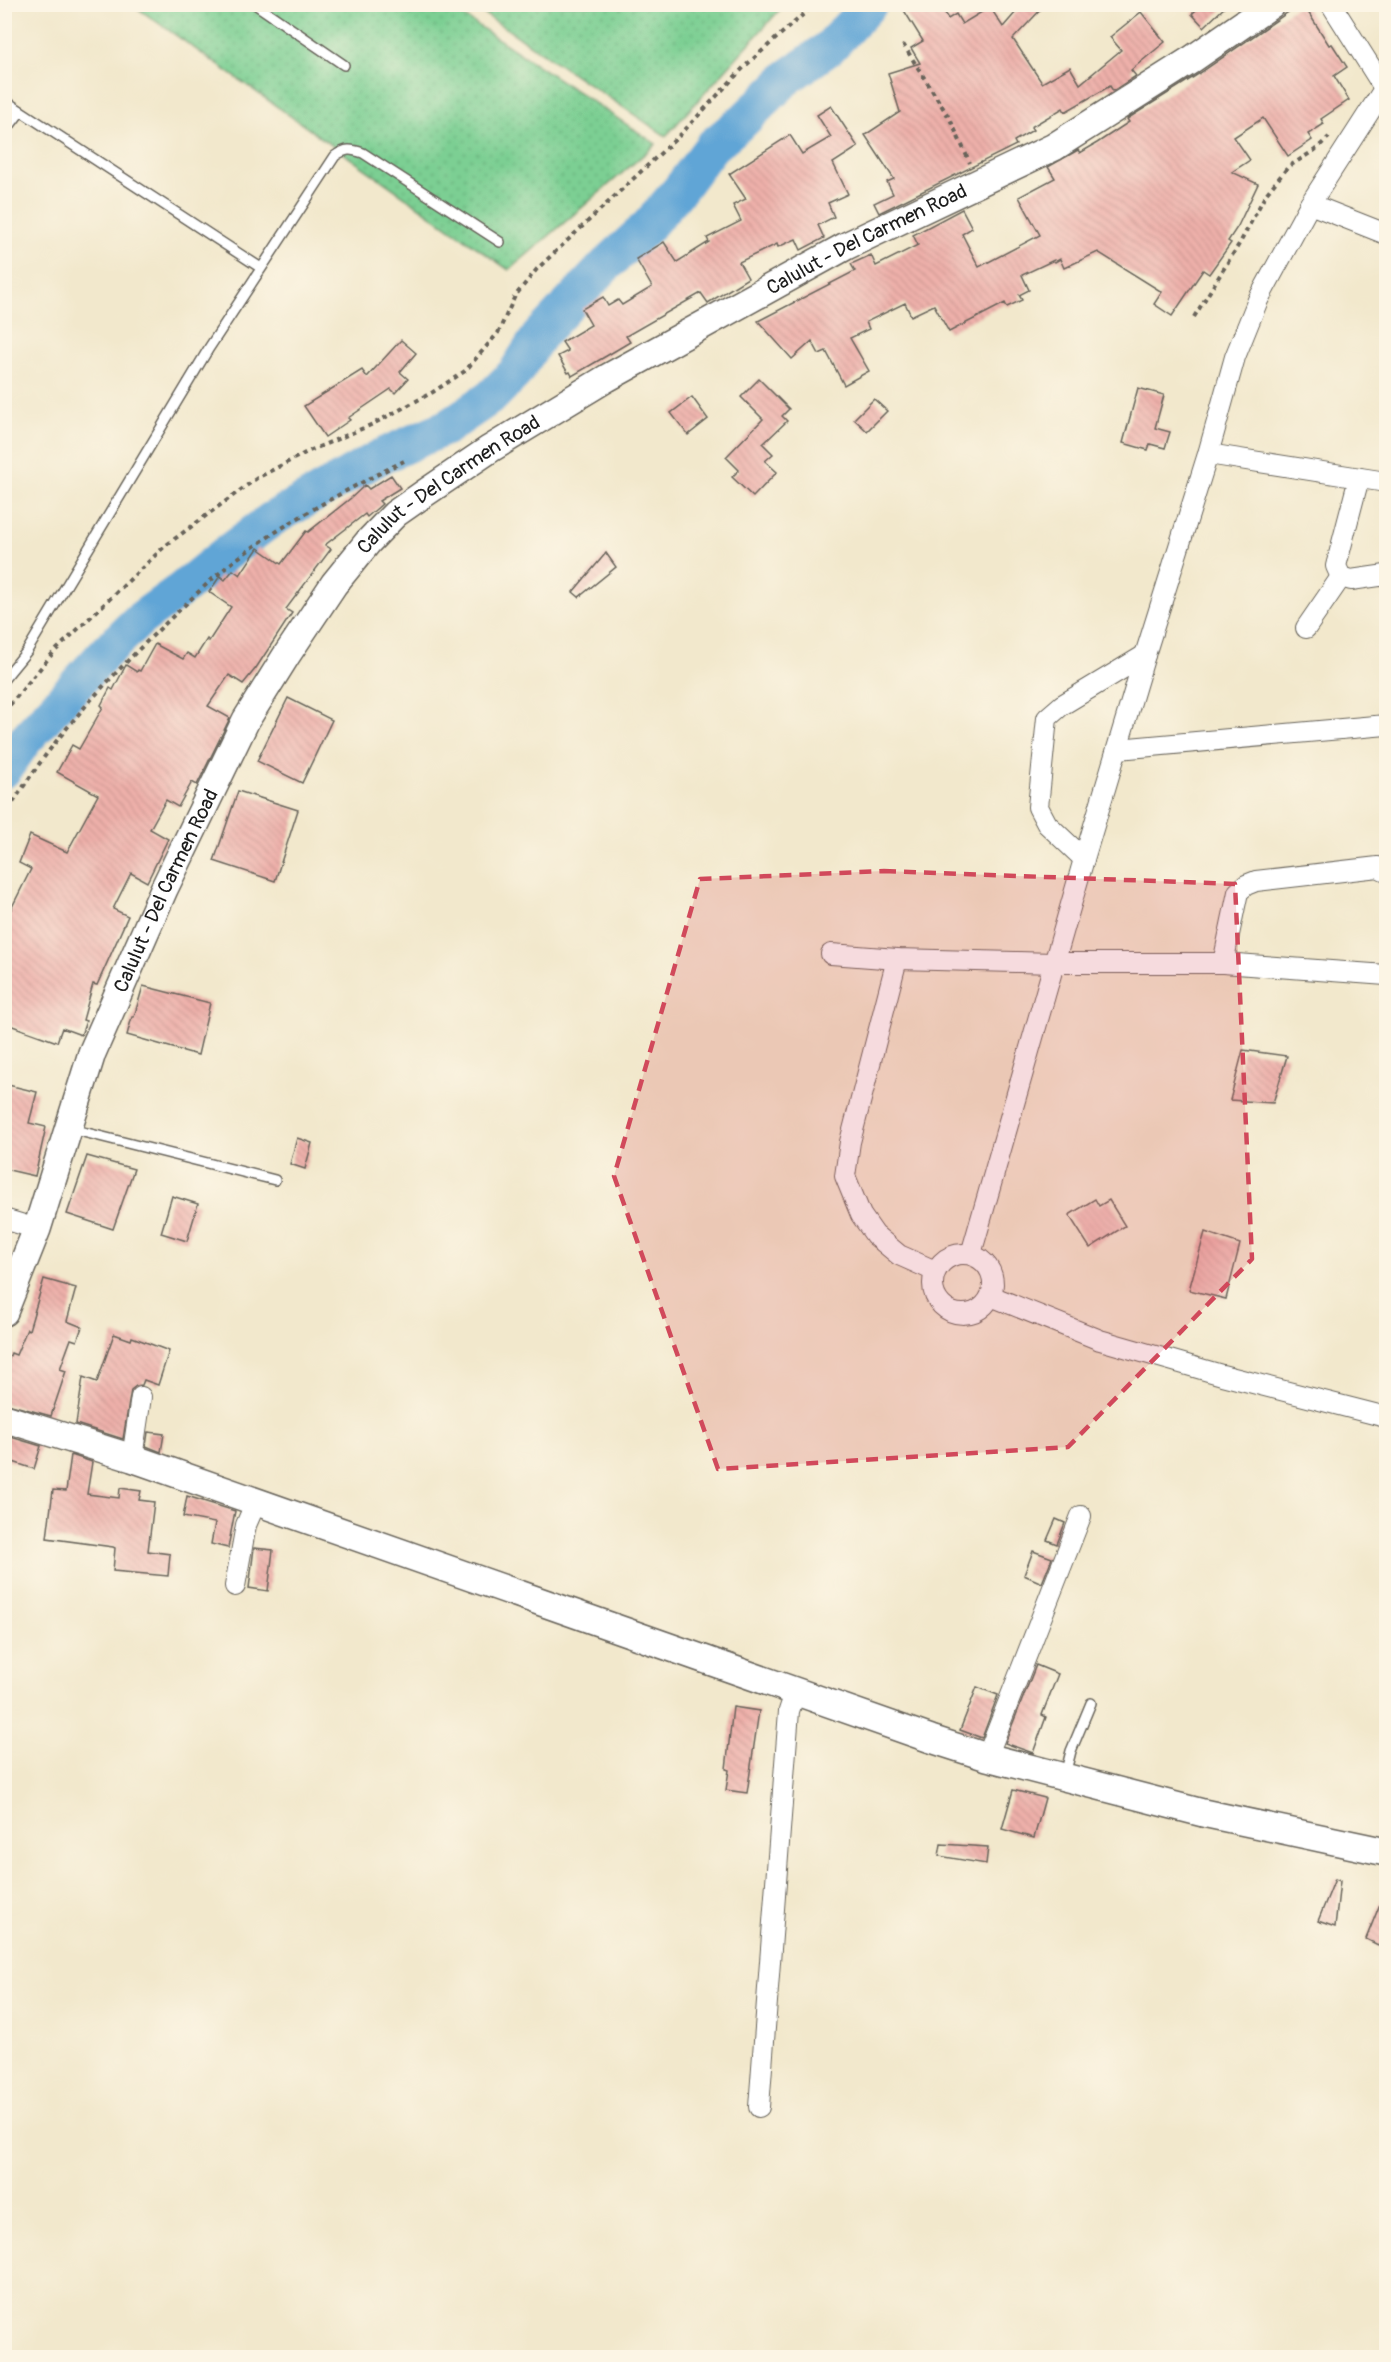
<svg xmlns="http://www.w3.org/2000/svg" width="1391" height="2362" font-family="Pangolin,sans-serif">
<defs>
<pattern id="grass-dots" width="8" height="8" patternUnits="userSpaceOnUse" patternTransform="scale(1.5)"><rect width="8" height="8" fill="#7bcf93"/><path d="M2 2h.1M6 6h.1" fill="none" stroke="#6ab17e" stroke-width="1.8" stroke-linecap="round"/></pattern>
<pattern id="building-back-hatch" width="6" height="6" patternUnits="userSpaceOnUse" patternTransform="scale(1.5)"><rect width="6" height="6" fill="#eeb0aa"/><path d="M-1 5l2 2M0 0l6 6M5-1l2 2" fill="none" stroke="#cc9792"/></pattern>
</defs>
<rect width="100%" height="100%" fill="#fcf5e5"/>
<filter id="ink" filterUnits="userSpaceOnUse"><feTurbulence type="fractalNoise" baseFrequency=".0167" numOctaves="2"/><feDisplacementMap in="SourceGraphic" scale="12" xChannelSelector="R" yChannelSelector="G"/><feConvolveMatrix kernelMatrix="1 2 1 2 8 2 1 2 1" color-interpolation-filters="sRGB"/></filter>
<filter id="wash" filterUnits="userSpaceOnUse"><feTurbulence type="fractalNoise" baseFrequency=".008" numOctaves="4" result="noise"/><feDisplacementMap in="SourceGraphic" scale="24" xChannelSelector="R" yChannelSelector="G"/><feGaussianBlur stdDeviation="1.35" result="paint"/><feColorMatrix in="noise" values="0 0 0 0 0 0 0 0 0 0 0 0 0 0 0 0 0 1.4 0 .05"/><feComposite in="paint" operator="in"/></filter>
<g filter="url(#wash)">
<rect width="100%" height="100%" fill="#f2e8cc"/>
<g fill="url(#grass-dots)" stroke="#4c7658" stroke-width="1.5">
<polygon points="133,5 447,5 656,144 509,270"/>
<polygon points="471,5 784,5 666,136"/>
</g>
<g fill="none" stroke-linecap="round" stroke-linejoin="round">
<polyline stroke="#61a5d6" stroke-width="36" points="4,770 25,740 104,654 139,620 183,588 225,554 272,519 380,457 447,427 491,397 515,373 539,336 605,266 648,226 680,189 712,146 744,120 788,77 829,48 870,4"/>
</g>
<g id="blocks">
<g fill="url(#building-back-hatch)">
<polygon points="900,4 939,4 948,19 956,14 962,24 990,7 1003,27 1023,4 1046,4 1013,39 1042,83 1070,67 1080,84 1121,50 1110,37 1141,12 1165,42 1131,70 1136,76 1113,91 1110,86 1065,112 1063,108 1031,127 1033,130 1014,141 1016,145 879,213 874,203 893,194 887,182 894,179 865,135 900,112 888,73 920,63 911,48 923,41"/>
<polygon points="1202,4 1228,4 1204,27 1192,14"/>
<polygon points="1300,4 1303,4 1329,45 1332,44 1347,67 1334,76 1349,100 1321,119 1324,124 1308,134 1312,140 1288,156 1263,118 1234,137 1250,160 1232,172 1258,184 1238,226 1228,241 1231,243 1209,274 1203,270 1172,316 1154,304 1162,292 1098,252 1064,268 1060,259 1055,262 1054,260 1022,275 1029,290 1019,295 1022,300 1007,307 1005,303 949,332 934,305 911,316 905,303 866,322 869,329 850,338 869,371 844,385 826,351 819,354 812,341 792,359 758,321 855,271 851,264 871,255 876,266 918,245 913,235 962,209 972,228 962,234 979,267 1040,235 1019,197 1055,178 1048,167 1078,150 1080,153 1097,143 1129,122 1127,119 1200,73"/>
<polygon points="831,106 858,147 833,163 848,194 828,203 834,217 818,225 824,238 801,250 796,239 778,247 777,244 739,262 748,278 708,303 701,293 626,336 630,342 608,355 572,376 570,372 568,373 558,356 568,351 562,342 591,325 582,309 603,297 608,306 618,300 622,305 652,287 636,259 664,242 677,262 709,242 707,238 741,221 733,205 746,199 729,174 790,135 802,154 831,137 817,115"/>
<polygon points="401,340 416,353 400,372 408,379 395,393 391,389 348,418 350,420 325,437 304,406 362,370 367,377"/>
<polygon points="759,379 789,409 782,416 787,421 763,444 773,454 765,461 777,472 753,497 732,477 739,470 726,457 763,419 741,397"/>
<polygon points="1138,388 1164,395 1155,428 1170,432 1165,448 1150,444 1148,450 1123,443"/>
<polygon points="692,397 708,419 688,435 671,413"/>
<polygon points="874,399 887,411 867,431 854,419"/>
<polygon points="391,475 400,488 379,501 382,504 367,517 365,514 325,545 331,549 286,609 292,613 256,668 243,684 229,675 208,706 230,718 197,785 192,782 178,807 166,800 150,829 168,839 147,882 131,873 113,909 128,916 97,985 93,984 83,1020 86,1021 81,1035 62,1028 57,1042 4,1023 4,924 8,911 10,911 31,869 19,863 30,835 67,852 98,795 57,772 72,745 79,749 103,707 101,705 110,688 113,690 126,665 137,672 138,670 140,671 155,644 183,659 187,653 195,658 207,639 209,641 231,607 209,592 220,576 225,580 233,570 240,575 258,548 281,564 306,531 308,532 351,498 365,485 369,489"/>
<polygon points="606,553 616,567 579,597 573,592"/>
<polygon points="288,698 332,720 302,783 257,761"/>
<polygon points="238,791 298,810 275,881 214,861"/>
<polygon points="143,986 210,1003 198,1055 127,1035 132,1017 134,1017"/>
<polygon points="1243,1050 1287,1056 1273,1103 1230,1100"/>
<polygon points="4,1084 37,1092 29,1123 46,1127 35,1176 4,1169"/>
<polygon points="297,1138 312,1143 305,1169 290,1164"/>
<polygon points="87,1156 134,1169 113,1229 67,1214"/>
<polygon points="172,1196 198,1204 187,1241 161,1233"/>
<polygon points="1095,1199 1099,1206 1109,1200 1125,1226 1090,1248 1069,1215"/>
<polygon points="1205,1232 1240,1244 1226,1299 1189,1290"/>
<polygon points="44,1279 76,1288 67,1321 82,1327 77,1341 71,1339 60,1369 66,1371 51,1416 4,1403 4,1371 11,1353 16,1355 27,1329 29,1330"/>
<polygon points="114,1334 131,1340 132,1337 169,1351 158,1385 144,1380 142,1385 136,1386 131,1390 123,1439 76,1424 83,1377 97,1382"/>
<polygon points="148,1432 164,1434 161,1452 146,1446"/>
<polygon points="4,1435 41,1446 34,1469 4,1459"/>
<polygon points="71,1455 92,1462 87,1494 119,1498 120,1488 141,1491 139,1500 154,1502 148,1551 170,1554 168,1576 113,1571 115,1548 113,1547 47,1538 53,1490 66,1491"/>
<polygon points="187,1496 235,1511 228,1548 211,1544 215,1523 183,1517"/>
<polygon points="1056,1519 1065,1523 1057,1544 1047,1540"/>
<polygon points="254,1548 273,1550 268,1591 249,1588"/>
<polygon points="1033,1551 1052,1558 1042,1583 1024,1575"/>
<polygon points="1036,1665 1058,1674 1042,1715 1046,1717 1033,1753 1005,1743"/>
<polygon points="977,1687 998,1695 982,1738 960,1730"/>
<polygon points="733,1707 759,1711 747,1793 726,1790 729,1770 726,1769"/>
<polygon points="1013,1790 1045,1798 1034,1838 1002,1829"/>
<polygon points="941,1844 988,1847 986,1864 939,1856"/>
<polygon points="1335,1879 1340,1881 1335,1927 1318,1921"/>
<polygon points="1386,1889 1386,1949 1366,1939"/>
</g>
</g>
</g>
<g filter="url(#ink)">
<use href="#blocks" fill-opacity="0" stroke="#67635a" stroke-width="1.5"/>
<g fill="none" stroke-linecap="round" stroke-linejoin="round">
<g stroke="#67635a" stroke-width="12">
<g id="service">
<polyline points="255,4 344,65"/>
<polyline points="4,100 261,268"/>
<polyline points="4,133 20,112"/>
<path d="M 4,679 L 27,651 L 209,348 L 335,156 C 346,148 351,149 363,153 L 500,242"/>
<polyline points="71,1129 275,1180"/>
<polyline points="1065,1775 1071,1751 1091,1703"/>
</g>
</g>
<g stroke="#67635a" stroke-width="22">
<g id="minor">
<polyline points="1331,4 1384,88"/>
<polyline points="1310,204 1386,234"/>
<polyline points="1208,454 1386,482"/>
<polyline points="1359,478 1336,566 1341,577 1351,580 1386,575"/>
<polyline points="1306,628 1341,577"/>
<polyline points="1118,749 1386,725"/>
<polyline points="1084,859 1047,824 1038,807 1047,718 1062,705 1145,655"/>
<polyline points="831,954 897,959 1054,963 1223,963 1386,975"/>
<polyline points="897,959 850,1142 845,1176 861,1215 875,1235 899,1255 935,1271"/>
<polyline points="1223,963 1238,892 1246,885 1256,881 1378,867 1386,871"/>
<polyline points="4,1219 37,1229"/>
<polyline points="971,1254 1084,859 1145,655 1208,454 1235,357 1258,300 1310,204 1386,86"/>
<circle cx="963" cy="1284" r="30"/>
<polyline points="991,1296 1100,1340 1222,1375 1386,1417"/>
<polyline points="132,1458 141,1397"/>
<polyline points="235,1586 246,1525 256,1502"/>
<polyline points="987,1757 1081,1516"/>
<polyline points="759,2107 789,1711 796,1690"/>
</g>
</g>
<g stroke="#67635a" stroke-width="30">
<g id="secondary">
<path id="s1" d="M 4,1312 L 37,1229 L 92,1053 L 164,889 L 246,720 L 286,656 L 334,584 L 368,542 L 395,514 L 425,493 L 490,449 L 607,378 L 846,246 L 1054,147 L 1191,60 L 1272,4"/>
<polyline points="4,1418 132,1458 931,1739 987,1757 1203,1813 1386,1852"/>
</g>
</g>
<g stroke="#67635a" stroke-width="4" stroke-dasharray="4.5 4.5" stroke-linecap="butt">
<polyline points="903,44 950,119 970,163"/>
<polyline points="1194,317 1241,241 1266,194 1288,167 1315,150 1329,137"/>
<polyline points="4,712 53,653 165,546 257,478 307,452 373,424 433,392 465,371 498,333 515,296 537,269 680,135 745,66 815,4"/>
<path d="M 4,818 C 46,745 106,680 167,622 C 191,599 215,575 242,555 C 293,518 348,489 404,461"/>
</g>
<use href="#service" stroke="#fff" stroke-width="9"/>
<use href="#minor" stroke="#fff" stroke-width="20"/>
<use href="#secondary" stroke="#fff" stroke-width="27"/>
</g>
</g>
<path fill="#d1495b" fill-opacity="0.2" stroke="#d1495b" stroke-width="4.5" stroke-dasharray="12 8" stroke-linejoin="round" d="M 884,871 L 1235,884 L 1252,1259 L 1068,1447 L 718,1469 L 614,1176 L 700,879 Z"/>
<g text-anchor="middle" stroke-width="4.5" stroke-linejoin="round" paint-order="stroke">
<g font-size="20" fill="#1c1c1c" stroke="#fcf5e5">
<text dy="7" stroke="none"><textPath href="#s1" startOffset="1442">Calulut - Del Carmen Road</textPath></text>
<text dy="7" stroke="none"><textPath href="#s1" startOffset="956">Calulut - Del Carmen Road</textPath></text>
<text dy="7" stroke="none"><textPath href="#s1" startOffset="452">Calulut - Del Carmen Road</textPath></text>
</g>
</g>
<rect width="1391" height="2362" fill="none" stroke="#fcf5e5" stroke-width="24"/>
</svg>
